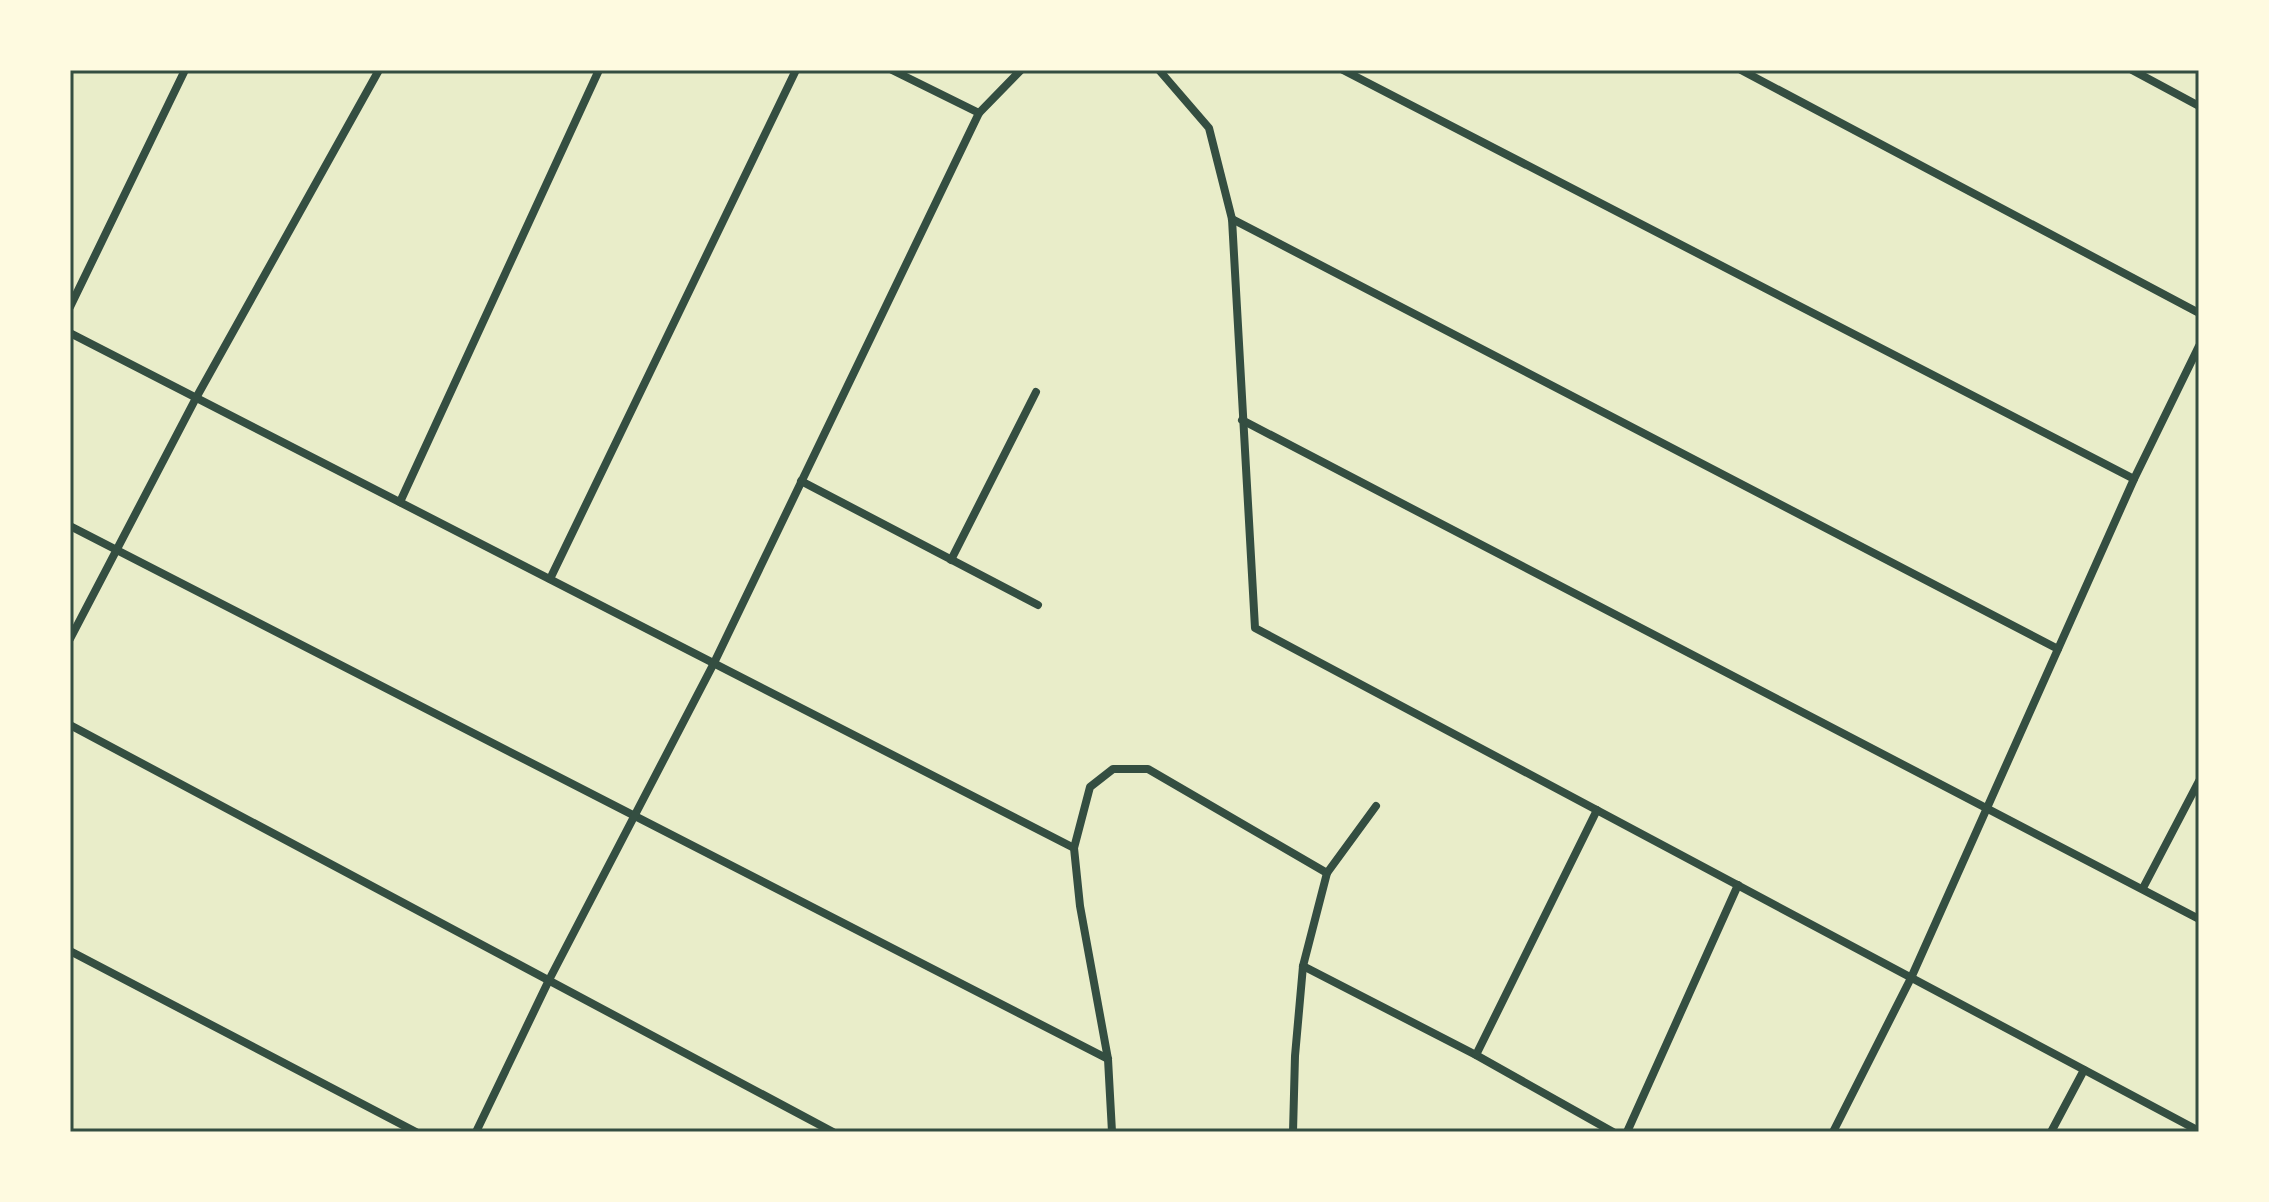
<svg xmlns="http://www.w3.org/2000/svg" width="2269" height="1202" font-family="'Varela Round',sans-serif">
<rect width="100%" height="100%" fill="#e9edc9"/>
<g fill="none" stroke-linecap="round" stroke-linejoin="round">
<g stroke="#344e41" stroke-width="8">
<polyline points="892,70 979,113 1021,70"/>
<polyline points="1159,70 1209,128 1232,219 1255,628 2199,1131"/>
<polyline points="1343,70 2134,479"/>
<polyline points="1741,70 2199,313"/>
<polyline points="2132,70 2199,106"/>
<polyline points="1232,219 2058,649"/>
<polyline points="70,307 185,70"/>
<polyline points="70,333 1074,848 1080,906 1108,1059 1112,1132"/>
<polyline points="1242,420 2199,919"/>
<polyline points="801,481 1038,605"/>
<polyline points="400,502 599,70"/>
<polyline points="70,526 1108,1059"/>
<polyline points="951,560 1036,392"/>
<polyline points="550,579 796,70"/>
<polyline points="70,639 196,398 379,70"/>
<polyline points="70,725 833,1132"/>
<polyline points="1074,848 1090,787 1113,769 1148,769 1327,873"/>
<polyline points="2143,888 2199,781"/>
<polyline points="70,951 416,1132"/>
<polyline points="1303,966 1476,1055 1613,1132"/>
<polyline points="1476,1055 1597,810"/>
<polyline points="476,1132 549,980 714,663 979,113"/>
<polyline points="1293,1132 1295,1056 1303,966 1327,873 1376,806"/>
<polyline points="1627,1132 1738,885"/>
<polyline points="1833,1132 1911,978 2134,479 2199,346"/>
<polyline points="2051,1132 2084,1070"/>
</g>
</g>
<rect width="2269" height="1202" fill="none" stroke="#fefae0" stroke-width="144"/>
<rect x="72" y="72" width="2125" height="1058" fill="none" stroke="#344e41" stroke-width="3"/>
</svg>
